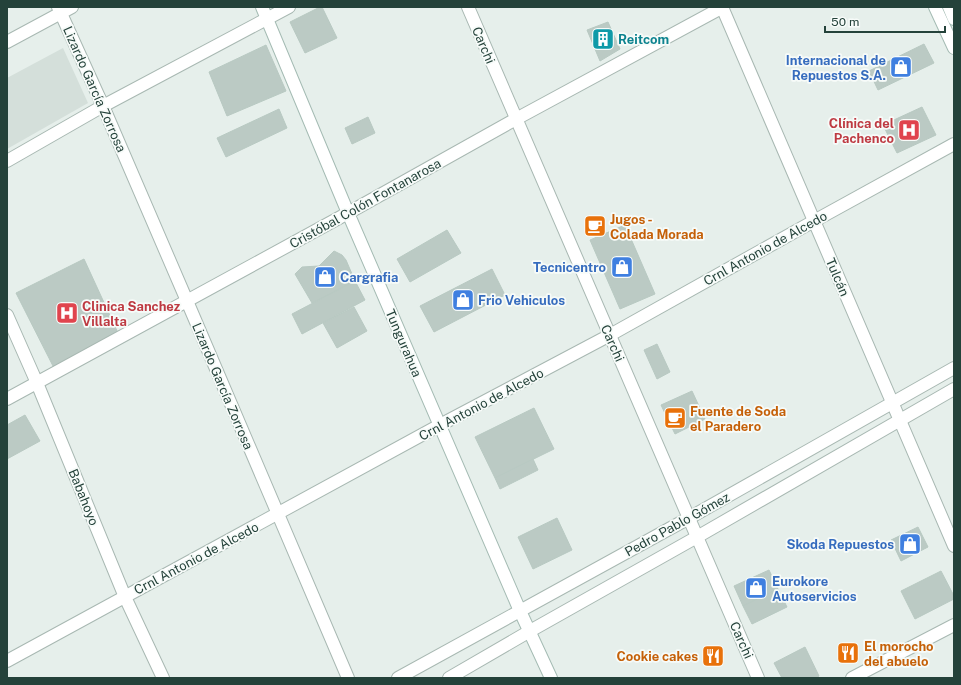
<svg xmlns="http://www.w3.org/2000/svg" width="961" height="685" font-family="'Public Sans',sans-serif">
<rect width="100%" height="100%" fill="#e6efeb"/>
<polygon fill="#d4dfda" points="63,48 88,103 7,149 7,78"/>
<g fill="#bbcac4" stroke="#b8c9c2">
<polygon points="320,7 322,7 337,38 305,53 290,22"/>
<polygon points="608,22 620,49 600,61 587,30"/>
<polygon points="924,44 934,63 878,90 869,71"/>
<polygon points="266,45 286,91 227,116 209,72"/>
<polygon points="922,107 936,135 897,153 883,125"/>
<polygon points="279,109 287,128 226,157 217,138"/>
<polygon points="368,117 375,133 352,144 345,128"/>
<polygon points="625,225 655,294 620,309 590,240"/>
<polygon points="447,230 461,253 410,282 397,259"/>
<polygon points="334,251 342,255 346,260 355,281 312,303 295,274 302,267 319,266"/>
<polygon points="84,259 118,333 54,368 16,293"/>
<polygon points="492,269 505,295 434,332 420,306"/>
<polygon points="355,281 365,300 302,334 292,314"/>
<polygon points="354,307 367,331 337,348 323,323"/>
<polygon points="657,344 670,372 657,379 644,350"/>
<polygon points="692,391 705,419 675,434 661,405"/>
<polygon points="534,408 554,449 495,478 475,437"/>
<polygon points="25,415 40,441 7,459 7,425"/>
<polygon points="533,459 538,470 500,489 495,478"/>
<polygon points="557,518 572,550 533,569 518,537"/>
<polygon points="918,527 928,547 901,561 891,540"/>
<polygon points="769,570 778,589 743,606 734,586"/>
<polygon points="941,571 954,596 954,599 915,619 901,591"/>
<polygon points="778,589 787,607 752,624 743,606"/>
<polygon points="805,647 819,676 816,678 782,678 774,663"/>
</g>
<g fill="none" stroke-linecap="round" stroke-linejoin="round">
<g stroke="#a8b8b2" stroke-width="14">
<g id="minor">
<polyline points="58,7 103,106 187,301 348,678"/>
<polyline points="468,7 758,678"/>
<polyline points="722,7 954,546"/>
<polyline points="7,161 103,106 289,7"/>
<polyline points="7,315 37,383 125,597 163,678"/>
<polyline points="7,399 348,213 516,119 723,7"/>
<polyline points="7,661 440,425 610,335 814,221 954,144"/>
<polyline points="398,678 689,518 954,368"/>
<polyline points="449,678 530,631 697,537 954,389"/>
<polyline points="852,678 954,625"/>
</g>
</g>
<g stroke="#a8b8b2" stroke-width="14">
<polyline id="tertiary" points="7,42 72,7"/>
</g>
<g stroke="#a4bbb3" stroke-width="14">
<g id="secondary">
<polyline points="262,7 348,213 520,611 551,678"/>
<polyline points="935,7 954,48"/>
<polyline points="949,7 954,19"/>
</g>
</g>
<use href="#minor" stroke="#fff" stroke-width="12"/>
<use href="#tertiary" stroke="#fff" stroke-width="12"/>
<use href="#secondary" stroke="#fff" stroke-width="12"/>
</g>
<defs>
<g id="building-square" transform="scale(1.15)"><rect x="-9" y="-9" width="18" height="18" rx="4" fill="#0f9aa8" stroke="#f7fbf9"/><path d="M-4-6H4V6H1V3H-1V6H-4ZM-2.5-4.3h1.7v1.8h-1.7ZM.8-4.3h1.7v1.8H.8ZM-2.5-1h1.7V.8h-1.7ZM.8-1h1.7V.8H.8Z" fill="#fff"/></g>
<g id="shop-square" transform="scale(1.15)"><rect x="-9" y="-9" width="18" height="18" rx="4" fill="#3f7fe0" stroke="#f7fbf9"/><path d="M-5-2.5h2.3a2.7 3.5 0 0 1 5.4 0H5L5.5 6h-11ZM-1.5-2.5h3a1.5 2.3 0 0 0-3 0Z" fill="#fff"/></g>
<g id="hospital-square" transform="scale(1.15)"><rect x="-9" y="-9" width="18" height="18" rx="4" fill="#e0444e" stroke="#f7fbf9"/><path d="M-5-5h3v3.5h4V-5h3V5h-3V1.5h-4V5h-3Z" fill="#fff"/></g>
<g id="cafe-square" transform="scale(1.15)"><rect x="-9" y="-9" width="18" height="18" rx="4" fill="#e8710a" stroke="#f7fbf9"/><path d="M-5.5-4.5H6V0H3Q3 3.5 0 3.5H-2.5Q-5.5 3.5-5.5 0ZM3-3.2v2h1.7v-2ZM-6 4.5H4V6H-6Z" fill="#fff"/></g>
<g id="restaurant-square" transform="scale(1.15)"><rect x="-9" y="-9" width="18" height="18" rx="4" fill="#e8710a" stroke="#f7fbf9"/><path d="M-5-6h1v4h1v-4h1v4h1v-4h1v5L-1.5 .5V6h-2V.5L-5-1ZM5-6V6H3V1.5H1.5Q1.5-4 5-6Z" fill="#fff"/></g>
</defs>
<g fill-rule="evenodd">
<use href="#building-square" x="603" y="39"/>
<use href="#shop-square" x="901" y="67"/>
<use href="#hospital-square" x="909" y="130"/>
<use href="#cafe-square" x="595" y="226"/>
<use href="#shop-square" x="622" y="267"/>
<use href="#shop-square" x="325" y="277"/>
<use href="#shop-square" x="463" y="300"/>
<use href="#hospital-square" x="67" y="313"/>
<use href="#cafe-square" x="675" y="418"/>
<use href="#shop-square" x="910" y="544"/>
<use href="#shop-square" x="756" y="588"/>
<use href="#restaurant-square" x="848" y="653"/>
<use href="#restaurant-square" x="713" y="656"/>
</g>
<g text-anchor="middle" stroke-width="3.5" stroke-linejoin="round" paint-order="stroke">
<g font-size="13" font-weight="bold" fill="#0d838f" stroke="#f7fbf9" text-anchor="start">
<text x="618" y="44">Reitcom</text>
</g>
<g font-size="13" fill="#24423a" stroke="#f7fbf9">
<text transform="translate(484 45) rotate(67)" y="5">Carchi</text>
<text transform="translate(95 89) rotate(66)" y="5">Lizardo García Zorrosa</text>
<text transform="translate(365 203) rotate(-29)" y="5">Cristóbal Colón Fontanarosa</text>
<text transform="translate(765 248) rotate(-29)" y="5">Crnl Antonio de Alcedo</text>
<text transform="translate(838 277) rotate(67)" y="5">Tulcán</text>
<text transform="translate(404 343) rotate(67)" y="5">Tungurahua</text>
<text transform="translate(613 343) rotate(66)" y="5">Carchi</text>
<text transform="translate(223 386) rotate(67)" y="5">Lizardo García Zorrosa</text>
<text transform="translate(481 404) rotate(-28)" y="5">Crnl Antonio de Alcedo</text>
<text transform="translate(84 497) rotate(68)" y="5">Babahoyo</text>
<text transform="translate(677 524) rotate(-29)" y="5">Pedro Pablo Gómez</text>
<text transform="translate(196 558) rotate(-28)" y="5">Crnl Antonio de Alcedo</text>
<text transform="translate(742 640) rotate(66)" y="5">Carchi</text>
</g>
<g font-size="13" font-weight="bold" fill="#366cbe" stroke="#f7fbf9" text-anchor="end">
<text x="886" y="65">Internacional de<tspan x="886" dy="15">Repuestos S.A.</tspan></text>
<text x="606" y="272">Tecnicentro</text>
<text x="340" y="282" text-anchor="start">Cargrafia</text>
<text x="478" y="305" text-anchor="start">Frio Vehiculos</text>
<text x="894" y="549">Skoda Repuestos</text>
<text x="772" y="586" text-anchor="start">Eurokore<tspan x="772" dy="15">Autoservicios</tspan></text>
</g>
<g font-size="13" font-weight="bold" fill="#be3a42" stroke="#f7fbf9" text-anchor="end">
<text x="894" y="128">Clínica del<tspan x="894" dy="15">Pachenco</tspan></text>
<text x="82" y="311" text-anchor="start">Clinica Sanchez<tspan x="82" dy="15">Villalta</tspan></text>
</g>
<g font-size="13" font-weight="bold" fill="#c56008" stroke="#f7fbf9" text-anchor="start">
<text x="610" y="224">Jugos -<tspan x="610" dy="15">Colada Morada</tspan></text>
<text x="690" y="416">Fuente de Soda<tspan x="690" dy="15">el Paradero</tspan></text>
<text x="864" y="651">El morocho<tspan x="864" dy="15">del abuelo</tspan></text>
<text x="698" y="661" text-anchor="end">Cookie cakes</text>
</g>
</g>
<rect width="961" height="685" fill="none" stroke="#24423a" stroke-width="16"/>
<path d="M825 26v6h120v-6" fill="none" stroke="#24423a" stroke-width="2"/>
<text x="831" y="26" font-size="12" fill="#24423a" stroke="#f7fbf9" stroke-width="3" paint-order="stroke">50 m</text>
</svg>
